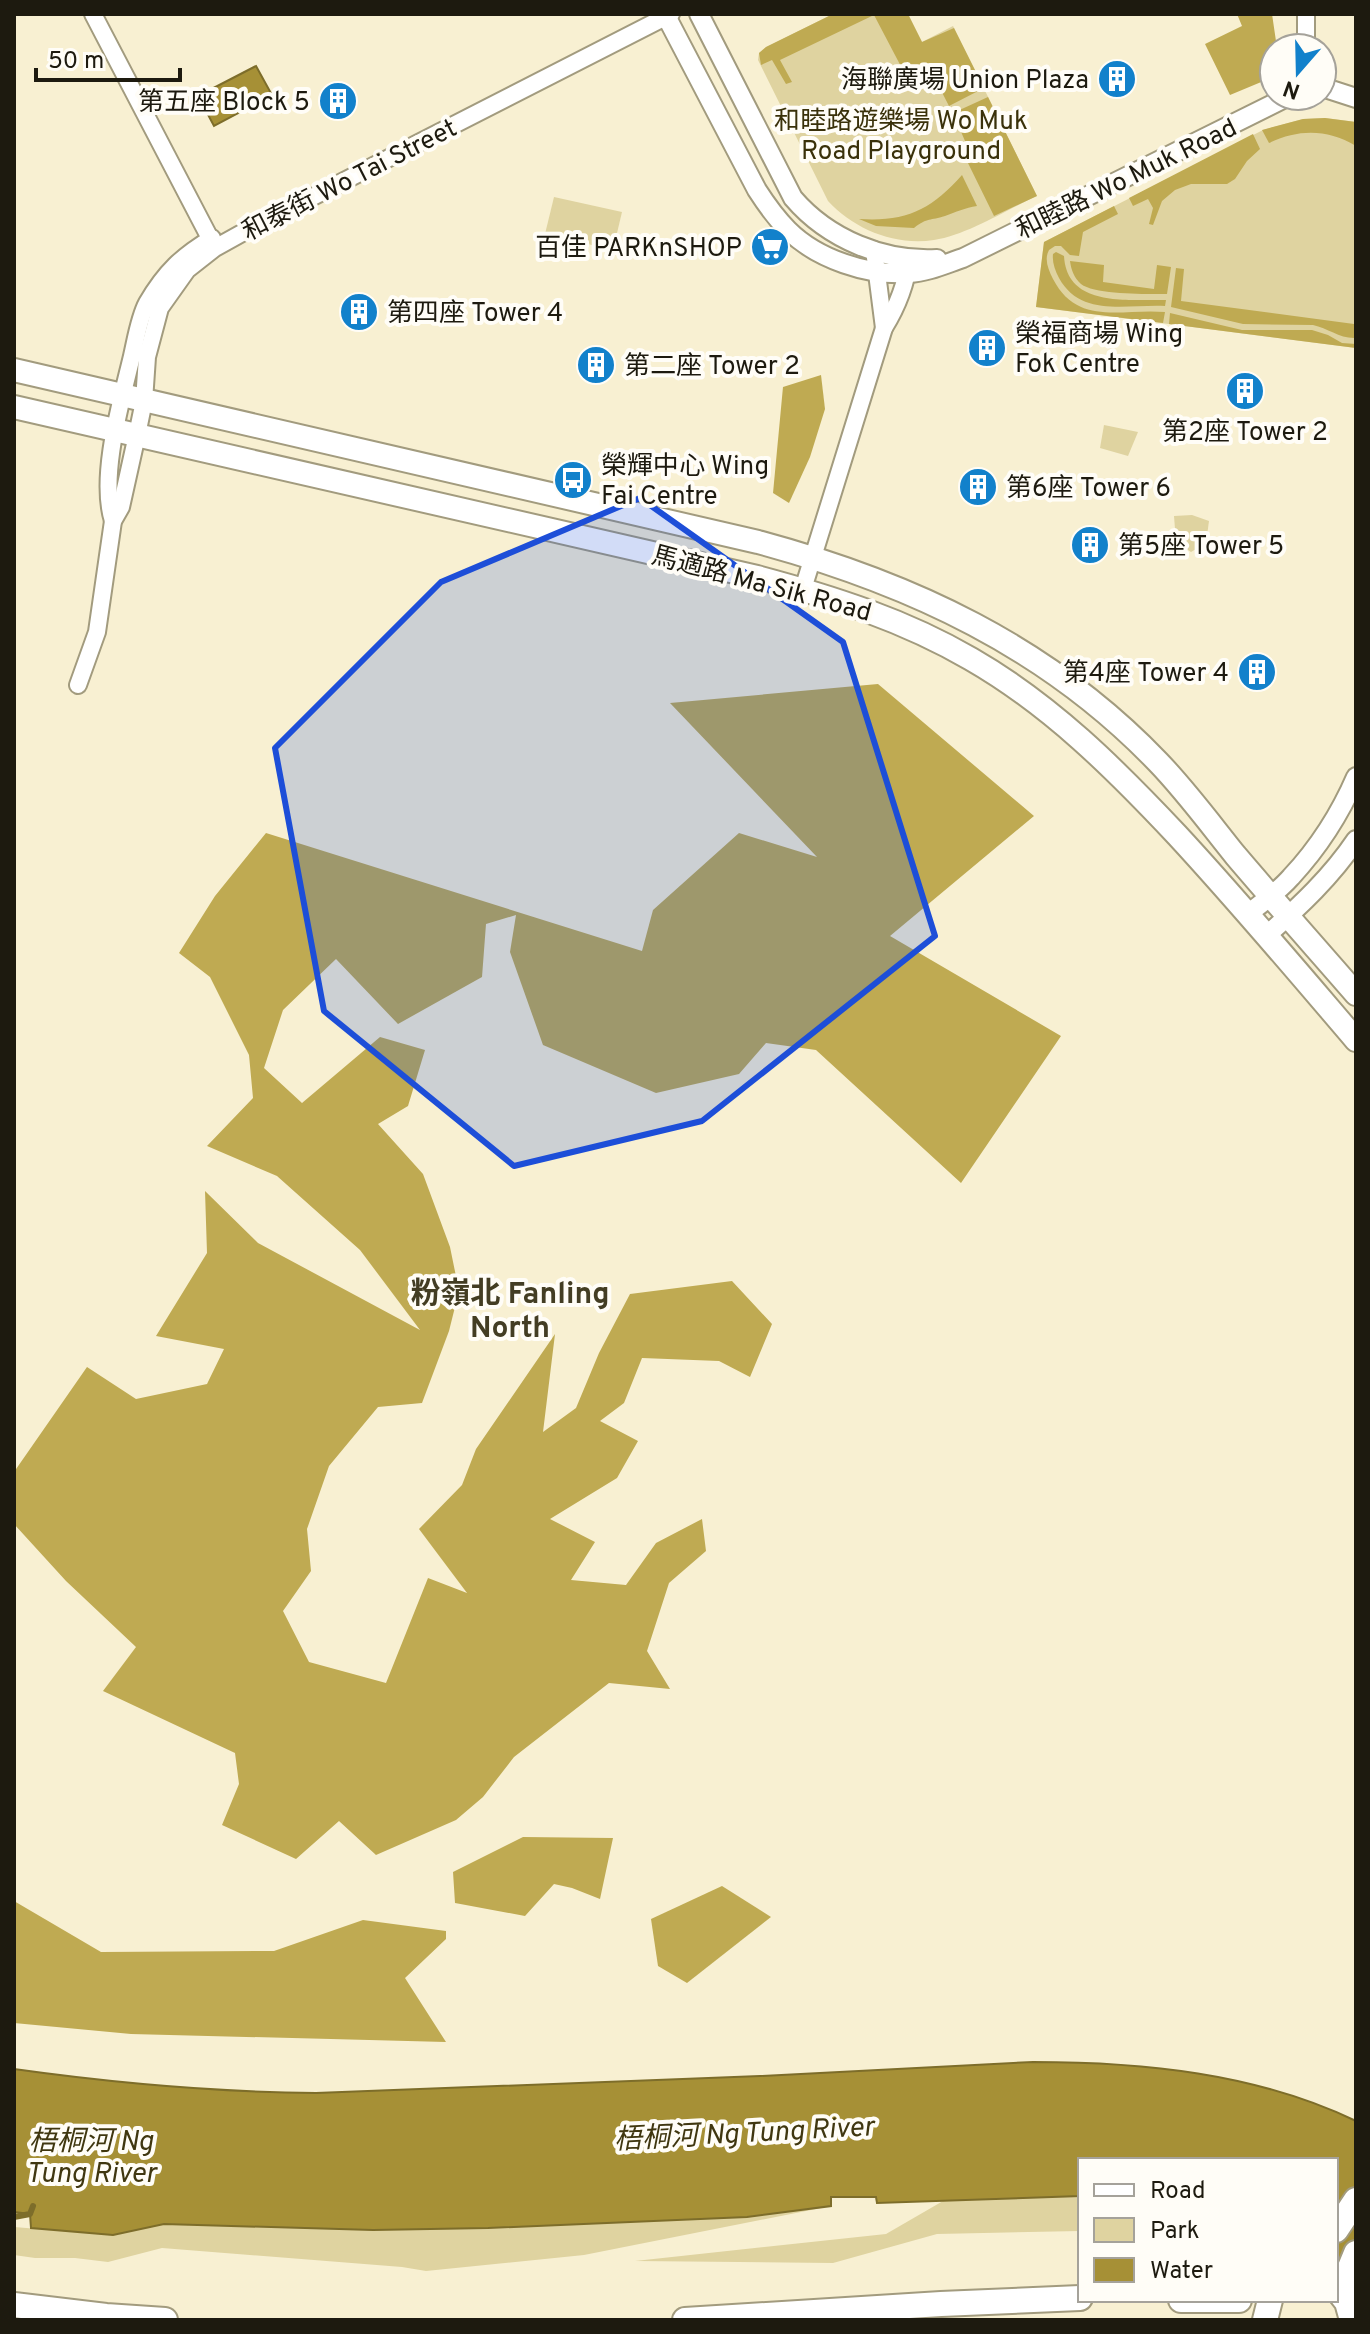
<svg xmlns="http://www.w3.org/2000/svg" width="1370" height="2334" font-family="Overpass,'Noto Sans SC',sans-serif">
<rect width="100%" height="100%" fill="#f8f0d2"/>
<g fill="#dfd3a0">
<path d="M 833,14 L 908,14 L 922,42 L 953,26 L 1037,196 C 1006,210 967,235 934,240 C 894,246 854,229 828,201 L 758,60 L 759,53 L 766,47 Z"/>
<polygon points="1325,118 1356,122 1356,348 1036,307 1044,242 1263,130 1303,119"/>
<polygon points="554,197 622,212 613,250 545,234"/>
<polygon points="1104,425 1138,432 1128,456 1100,448"/>
<polygon points="1192,515 1209,521 1206,543 1191,552 1176,542 1174,516"/>
<polygon points="1080,2196 1080,2231 937,2234 833,2263 635,2261 886,2234 943,2201"/>
<polygon points="831,2206 584,2255 426,2271 402,2267 162,2248 108,2262 75,2258 35,2258 14,2255 14,2227 113,2235 164,2224 373,2230 488,2228 747,2217"/>
</g>
<g fill="#bfaa52">
<polygon points="833,14 908,14 922,42 954,28 984,88 949,106 929,67 906,76 874,15 780,60 792,82 786,84 772,60 761,65 759,53 766,47"/>
<polygon points="1237,14 1272,14 1277,48 1274,48 1273,77 1230,95 1205,44 1242,26"/>
<polygon points="988,97 1037,196 994,216 966,159 968,148 953,113"/>
<path d="M 1325,118 L 1356,122 L 1356,146 C 1327,129 1299,129 1269,143 L 1262,130 L 1303,119 Z"/>
<polygon points="1253,134 1260,149 1247,161 1235,179 1227,184 1191,184 1175,190 1162,201 1153,225 1149,224 1153,208 1148,199 1133,206 1129,198"/>
<path d="M 962,175 L 977,206 C 965,208 956,212 945,216 C 930,221 928,217 914,228 L 876,226 L 859,219 C 906,222 931,210 962,175 Z"/>
<path d="M 1114,206 L 1118,214 L 1083,232 L 1079,256 L 1070,255 L 1061,246 L 1055,246 L 1049,250 C 1044,259 1048,269 1053,279 C 1078,327 1122,308 1165,312 L 1163,323 L 1036,307 L 1044,242 Z"/>
<path d="M 1056,252 L 1064,256 C 1067,308 1128,299 1166,300 L 1165,306 C 1127,304 1081,318 1059,278 C 1055,270 1052,262 1053,254 Z"/>
<path d="M 1070,261 L 1104,265 L 1103,282 L 1154,289 L 1157,265 L 1171,267 L 1167,294 C 1149,294 1095,295 1081,284 C 1074,278 1071,269 1070,261 Z"/>
<path d="M 1176,268 L 1184,269 L 1181,301 L 1354,324 L 1356,315 L 1356,338 C 1340,339 1328,328 1313,325 L 1243,324 L 1171,307 Z"/>
<polygon points="1170,313 1242,330 1312,330 1328,335 1342,343 1356,344 1356,348 1169,324"/>
<polygon points="821,375 825,409 810,457 789,503 773,493 783,387"/>
<polygon points="878,684 1034,816 890,936 1061,1036 961,1183 816,1050 766,1043 739,1074 656,1093 543,1045 510,952 516,915 486,924 482,977 398,1024 336,959 283,1010 264,1068 302,1103 380,1037 425,1050 408,1106 378,1124 423,1174 450,1247 459,1291 449,1331 422,1403 378,1407 329,1466 307,1529 311,1571 283,1611 309,1662 386,1683 428,1578 467,1593 419,1529 462,1485 476,1449 555,1334 543,1432 576,1408 599,1353 630,1294 732,1281 772,1324 750,1377 719,1361 642,1358 624,1403 600,1421 638,1441 617,1478 550,1519 595,1542 571,1580 626,1585 656,1543 702,1519 706,1551 669,1583 647,1651 670,1689 609,1683 514,1757 483,1797 456,1820 376,1855 339,1821 296,1859 222,1825 239,1784 235,1753 103,1691 136,1647 66,1581 14,1524 14,1472 87,1367 136,1399 207,1384 224,1349 156,1336 207,1253 205,1191 258,1243 420,1330 360,1250 277,1176 207,1146 253,1098 249,1055 210,977 179,953 215,896 266,833 642,951 653,910 739,833 817,857 670,703"/>
<polygon points="523,1837 613,1838 600,1899 572,1888 554,1884 525,1916 455,1903 453,1872"/>
<polygon points="722,1886 771,1917 687,1983 658,1966 651,1919"/>
<polygon points="14,1901 101,1952 274,1951 363,1920 446,1931 446,1939 405,1978 446,2042 131,2034 14,2023"/>
</g>
<g fill="#a69036" stroke="#7d6d2a" stroke-width="2">
<polygon points="256,66 272,95 214,126 198,96"/>
<path d="M 1033,2062 C 1142,2062 1256,2073 1356,2121 L 1356,2273 L 1336,2264 L 1336,2160 L 1080,2160 L 1080,2196 L 877,2203 L 876,2197 L 831,2197 L 831,2206 L 747,2217 L 488,2228 L 373,2230 L 164,2224 L 113,2235 L 31,2228 L 30,2214 L 14,2212 L 14,2069 C 114,2083 215,2092 316,2093 L 760,2076 Z"/>
</g>
<g fill="none" stroke-linecap="round" stroke-linejoin="round">
<polyline stroke="#7d6d2a" stroke-width="6" points="14,2217 30,2214 33,2206"/>
<g stroke="#a29b7e" stroke-width="20">
<g id="minor">
<polyline points="93,14 214,246"/>
<polyline points="1306,48 1306,14"/>
<polyline points="874,250 884,328"/>
<path d="M 113,521 C 99,477 121,402 132,356 C 136,339 139,318 147,303 C 165,272 182,256 212,238"/>
<path d="M 803,589 L 884,328 C 897,307 906,285 909,260"/>
<polyline points="78,685 97,632 113,521 121,507 137,435 144,401 147,357 160,308 187,270 215,248 242,233 671,14"/>
</g>
</g>
<g stroke="#a29b7e" stroke-width="22">
<g id="tertiary">
<path d="M 665,14 L 757,190 C 766,204 776,218 788,230 C 817,259 868,276 909,273 C 928,272 945,264 963,258 L 1289,96"/>
<path d="M 699,14 L 793,198 C 828,239 884,262 937,259"/>
<polyline points="1322,87 1356,98"/>
<path d="M 1248,914 C 1263,902 1279,891 1291,877 C 1318,848 1340,814 1356,777"/>
<path d="M 1267,935 C 1300,906 1331,877 1356,840"/>
</g>
</g>
<g stroke="#a29b7e" stroke-width="26">
<g id="secondary">
<path d="M 14,370 L 758,542 C 910,583 1048,647 1158,762 C 1186,791 1211,825 1236,856 C 1276,903 1316,948 1356,994"/>
<path d="M 14,407 L 757,577 C 832,597 904,620 971,659 C 1051,705 1115,769 1177,835 C 1239,902 1297,971 1356,1040"/>
</g>
</g>
<g stroke="#a29b7e" stroke-width="28">
<g id="primary">
<polyline points="1336,2230 1356,2200"/>
<polyline points="1336,2288 1347,2302 1352,2320"/>
<polyline points="1343,2295 1346,2277 1356,2253"/>
<polyline points="1181,2300 1239,2300"/>
<polyline points="14,2305 106,2316 165,2320"/>
<polyline points="685,2320 941,2304 1080,2298"/>
<polyline points="1265,2320 1270,2300"/>
</g>
</g>
<use href="#minor" stroke="#fff" stroke-width="16"/>
<use href="#tertiary" stroke="#fff" stroke-width="18"/>
<use href="#secondary" stroke="#fff" stroke-width="22"/>
<use href="#primary" stroke="#fff" stroke-width="24"/>
</g>
<path fill="#1d4ed8" fill-opacity="0.2" stroke="#1d4ed8" stroke-width="6" stroke-linejoin="round" d="M 640,498 L 843,642 L 935,936 L 702,1121 L 514,1166 L 324,1011 L 275,748 L 441,582 Z"/>
<defs>
<g id="building-disc" transform="scale(2)"><circle r="9.5" fill="#1281cb" stroke="#fffdf7"/><path d="M-4-6H4V6H1V3H-1V6H-4ZM-2.5-4.3h1.7v1.8h-1.7ZM.8-4.3h1.7v1.8H.8ZM-2.5-1h1.7V.8h-1.7ZM.8-1h1.7V.8H.8Z" fill="#fff"/></g>
<g id="supermarket-disc" transform="scale(2)"><circle r="9.5" fill="#1281cb" stroke="#fffdf7"/><path d="M-6-5.5h2.5l.6 2H6L4.5 2H-2.5L-4.4-4H-6ZM-1.5 3.2a1.3 1.3 0 1 0 .1 0ZM3 3.2a1.3 1.3 0 1 0 .1 0Z" fill="#fff"/></g>
<g id="bus-disc" transform="scale(2)"><circle r="9.5" fill="#1281cb" stroke="#fffdf7"/><path d="M-5-6H5V4H4V6H2V4H-2V6H-4V4H-5ZM-3.5-4V0h7V-4ZM-3.5 1.2v1.5H-2V1.2ZM2 1.2v1.5H3.5V1.2Z" fill="#fff"/></g>
</defs>
<g fill-rule="evenodd">
<use href="#building-disc" x="1117" y="79"/>
<use href="#building-disc" x="338" y="101"/>
<use href="#supermarket-disc" x="770" y="247"/>
<use href="#building-disc" x="359" y="312"/>
<use href="#building-disc" x="987" y="348"/>
<use href="#building-disc" x="596" y="365"/>
<use href="#building-disc" x="1245" y="391"/>
<use href="#bus-disc" x="573" y="480"/>
<use href="#building-disc" x="978" y="487"/>
<use href="#building-disc" x="1090" y="545"/>
<use href="#building-disc" x="1257" y="672"/>
</g>
<g text-anchor="middle" stroke-width="8" stroke-linejoin="round" paint-order="stroke">
<g font-size="26" fill="#1d1a0f" stroke="#fffdf7" text-anchor="start">
<text x="1089" y="88" text-anchor="end">海聯廣場 Union Plaza</text>
<text x="310" y="110" text-anchor="end">第五座 Block 5</text>
<text x="742" y="256" text-anchor="end">百佳 PARKnSHOP</text>
<text x="387" y="321">第四座 Tower 4</text>
<text x="1015" y="342">榮福商場 Wing<tspan x="1015" dy="30">Fok Centre</tspan></text>
<text x="624" y="374">第二座 Tower 2</text>
<text x="1245" y="440" text-anchor="middle">第2座 Tower 2</text>
<text x="601" y="474">榮輝中心 Wing<tspan x="601" dy="30">Fai Centre</tspan></text>
<text x="1006" y="496">第6座 Tower 6</text>
<text x="1118" y="554">第5座 Tower 5</text>
<text x="1229" y="681" text-anchor="end">第4座 Tower 4</text>
</g>
<g font-size="26" fill="#3a310a" stroke="#fffdf7">
<text x="901" y="129">和睦路遊樂場 Wo Muk<tspan x="901" dy="30">Road Playground</tspan></text>
</g>
<g font-size="26" fill="#1d1a0f" stroke="#fffdf7">
<text transform="translate(1126 178) rotate(-26)" y="9">和睦路 Wo Muk Road</text>
<text transform="translate(349 179) rotate(-27)" y="9">和泰街 Wo Tai Street</text>
<text transform="translate(762 583) rotate(15)" y="9">馬適路 Ma Sik Road</text>
</g>
<g font-size="28" font-style="italic" fill="#403710" stroke="#fffdf7">
<text transform="translate(744 2132) rotate(-3)" y="10">梧桐河 Ng Tung River</text>
<text x="91" y="2150">梧桐河 Ng<tspan x="91" dy="32">Tung River</tspan></text>
</g>
<g font-size="30" font-weight="bold" fill="#433d23" stroke="#fffdf7">
<text x="510" y="1303">粉嶺北 Fanling<tspan x="510" dy="34">North</tspan></text>
</g>
</g>
<rect width="1370" height="2334" fill="none" stroke="#1d1a0f" stroke-width="32"/>
<rect x="1078" y="2158" width="260" height="144" fill="#fffdf7" stroke="#a5a29a" stroke-width="2"/>
<rect x="1094" y="2184" width="40" height="12" fill="#ffffff" stroke="#a5a29a" stroke-width="2"/>
<text x="1150" y="2198" font-size="24" fill="#1d1a0f">Road</text>
<rect x="1094" y="2218" width="40" height="24" fill="#dfd3a0" stroke="#a5a29a" stroke-width="2"/>
<text x="1150" y="2238" font-size="24" fill="#1d1a0f">Park</text>
<rect x="1094" y="2258" width="40" height="24" fill="#a69036" stroke="#a5a29a" stroke-width="2"/>
<text x="1150" y="2278" font-size="24" fill="#1d1a0f">Water</text>
<g transform="translate(1298 72) rotate(200)"><circle r="38" fill="#fffdf7" stroke="#a5a29a" stroke-width="2"/>
<path d="M0-6L14 30L0 20L-14 30Z" fill="#1281cb"/>
<text y="-12" font-size="22" font-weight="bold" text-anchor="middle" fill="#1d1a0f">N</text>
</g>
<path d="M36 68v12h144v-12" fill="none" stroke="#1d1a0f" stroke-width="4"/>
<text x="48" y="68" font-size="24" fill="#1d1a0f" stroke="#fffdf7" stroke-width="6" paint-order="stroke">50 m</text>
</svg>
